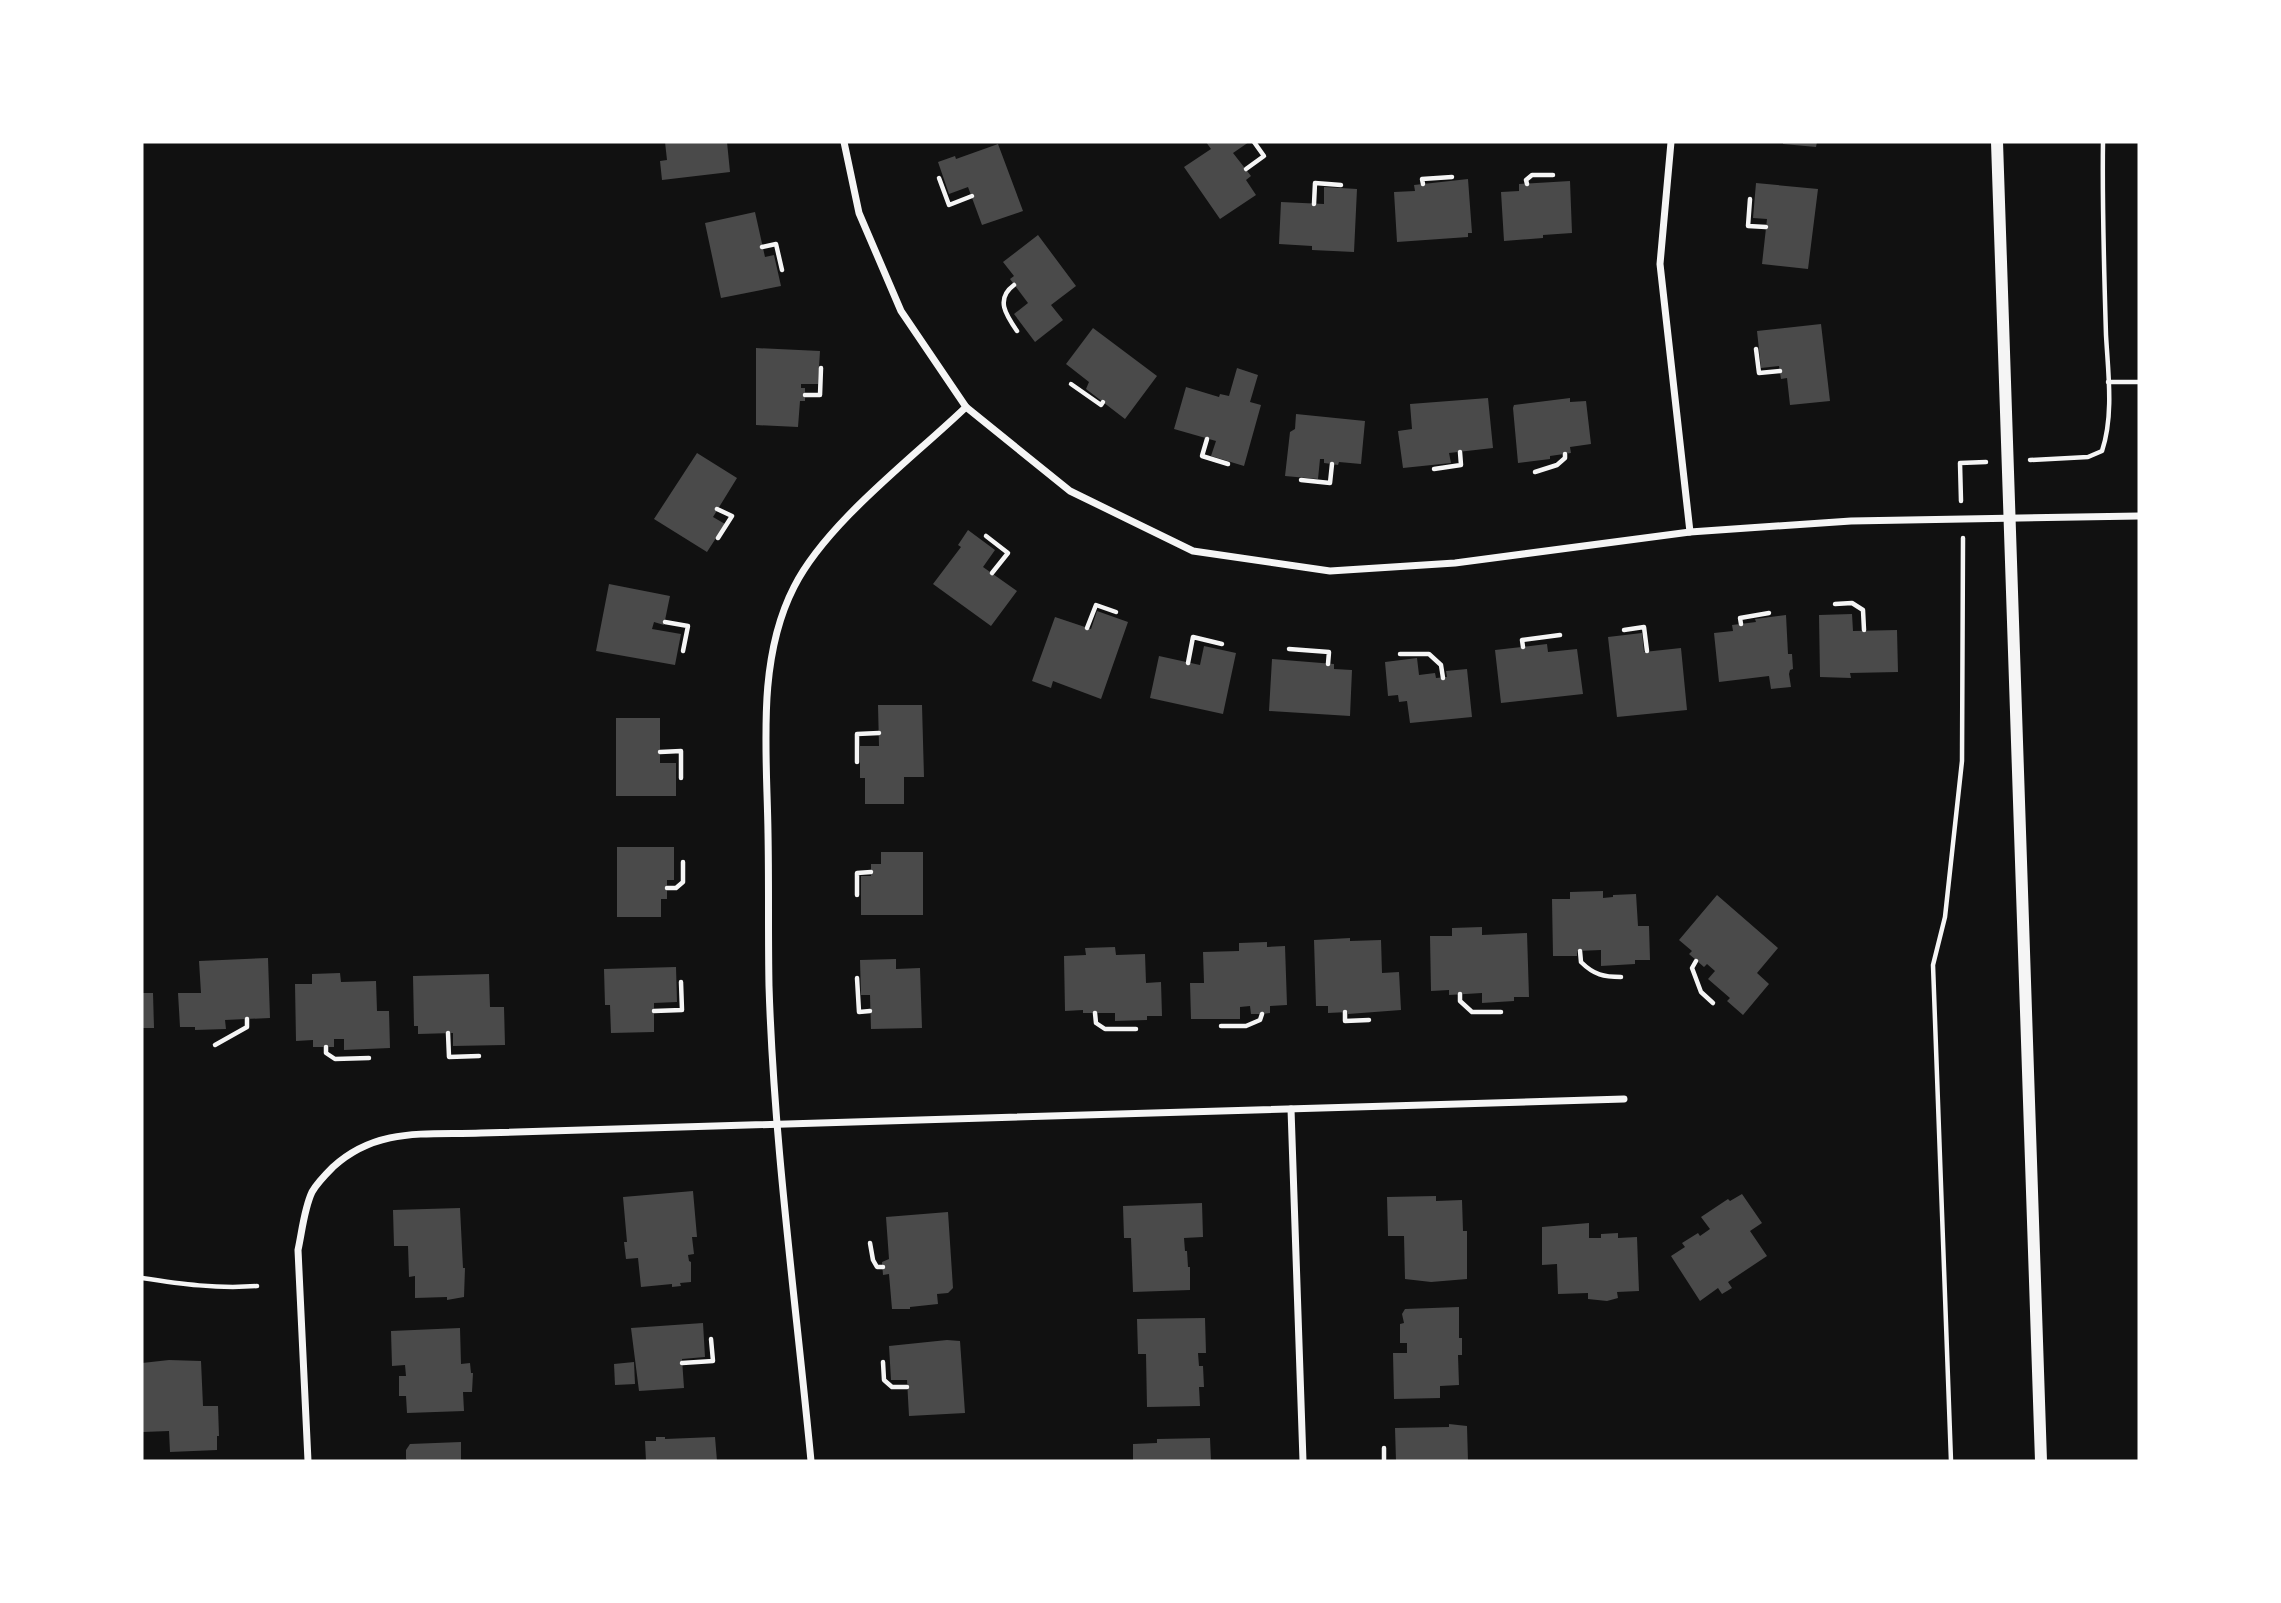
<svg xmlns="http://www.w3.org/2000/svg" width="2281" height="1603" font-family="Quicksand,sans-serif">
<rect width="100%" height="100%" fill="#111"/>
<g fill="#4a4a4a">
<polygon points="665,142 727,142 730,172 662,180 660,161 667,160"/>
<polygon points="1206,142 1249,142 1233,153 1251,176 1246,180 1256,195 1220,219 1184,167 1211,149"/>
<polygon points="1783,142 1817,142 1816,147 1783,144"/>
<polygon points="998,144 1023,211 982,225 968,187 949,194 938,162 955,156 956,159"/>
<polygon points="1468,179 1472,233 1468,233 1468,237 1397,242 1394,192 1415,191 1414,185"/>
<polygon points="1570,181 1572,233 1543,235 1543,238 1504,241 1501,192 1519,191 1519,184"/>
<polygon points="1756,183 1818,189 1808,269 1762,264 1767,219 1753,218"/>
<polygon points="1324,187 1357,189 1354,252 1312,250 1312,246 1279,244 1281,202 1324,204"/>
<polygon points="755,212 765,257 774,255 781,286 721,298 705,223"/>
<polygon points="1038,235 1076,286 1051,305 1063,320 1035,342 1014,314 1028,303 1010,279 1014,276 1003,262"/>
<polygon points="1821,324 1830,401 1790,405 1787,378 1781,379 1779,366 1761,368 1757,331"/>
<polygon points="1093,328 1157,376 1125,419 1086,389 1089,382 1066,364"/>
<polygon points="756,348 820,351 818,384 801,384 801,388 805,388 805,401 800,401 798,427 756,425"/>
<polygon points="1237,368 1258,375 1250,402 1261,405 1244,466 1211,456 1216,441 1174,429 1186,387 1219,397 1220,394 1229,396"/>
<polygon points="1488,398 1493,448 1449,453 1451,463 1403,468 1398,431 1412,429 1410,404"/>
<polygon points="1570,398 1570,402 1586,401 1591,444 1570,447 1571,453 1550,456 1550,459 1518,463 1513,408 1514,405"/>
<polygon points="1296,414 1365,421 1361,464 1339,462 1338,465 1332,464 1324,463 1324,459 1320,459 1318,479 1285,476 1290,432 1295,429"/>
<polygon points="697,453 737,478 713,517 725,524 707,552 654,519"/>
<polygon points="968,530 995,550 983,567 1017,591 991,626 933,584 961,547 958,545"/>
<polygon points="609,584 670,596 664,625 654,622 652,629 681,634 675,665 596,651"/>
<polygon points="1097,611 1128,622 1101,699 1053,681 1051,688 1032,681 1055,617 1091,629"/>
<polygon points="1852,614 1853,631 1897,630 1898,672 1850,673 1851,678 1820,677 1819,615"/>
<polygon points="1786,615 1788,654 1792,654 1793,669 1790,670 1789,674 1791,687 1771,689 1769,676 1719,682 1714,633 1733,631 1732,625 1756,622 1755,619"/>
<polygon points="1642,633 1644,652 1681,648 1687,710 1617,717 1608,637"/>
<polygon points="1547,644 1548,652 1577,649 1583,694 1501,703 1495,650"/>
<polygon points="1204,646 1236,653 1223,714 1150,698 1159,656 1200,665"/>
<polygon points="1417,658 1419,675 1435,673 1436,678 1447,677 1446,671 1467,669 1472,717 1410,723 1407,701 1399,702 1398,695 1388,696 1385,662"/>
<polygon points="1272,659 1334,664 1334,669 1352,670 1350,716 1269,711"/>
<polygon points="878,705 922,705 924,777 904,777 904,804 865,804 865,778 860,778 860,746 879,746"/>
<polygon points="616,718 660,718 660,763 676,763 676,796 616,796"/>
<polygon points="617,847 674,847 674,880 667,880 667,899 661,899 661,917 617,917"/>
<polygon points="881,852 923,852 923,915 861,915 861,876 871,876 871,864 881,864"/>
<polygon points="1603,891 1603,898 1613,897 1613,895 1636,894 1638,926 1649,926 1650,960 1635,960 1635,964 1601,966 1601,950 1577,951 1577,956 1553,956 1552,899 1570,899 1570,892"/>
<polygon points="1717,895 1778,948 1757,973 1769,984 1743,1015 1727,1001 1730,998 1708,979 1715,971 1707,964 1704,967 1689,954 1692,951 1679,940"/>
<polygon points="1482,927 1482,935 1527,933 1529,997 1514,997 1514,1001 1482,1003 1482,993 1449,995 1449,990 1431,991 1430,936 1452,936 1452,928"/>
<polygon points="1350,938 1350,941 1381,940 1382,973 1399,972 1401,1010 1348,1014 1348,1012 1328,1013 1328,1006 1316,1006 1314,940"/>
<polygon points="1267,942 1267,947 1285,946 1287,1005 1270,1006 1270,1013 1262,1014 1251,1014 1250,1006 1240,1007 1240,1019 1191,1019 1190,983 1204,983 1203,952 1239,951 1239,943"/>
<polygon points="1115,947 1116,955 1145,954 1146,983 1161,982 1162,1016 1147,1016 1147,1020 1115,1021 1115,1013 1083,1013 1083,1010 1065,1011 1064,956 1086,955 1085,948"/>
<polygon points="268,958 270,1018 225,1020 226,1029 195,1030 195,1027 180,1027 178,993 201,993 199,961"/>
<polygon points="896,959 896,969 920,968 922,1028 871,1029 870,995 861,995 860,960"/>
<polygon points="676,967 677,1002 654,1003 654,1032 611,1033 610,1005 605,1005 604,969"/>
<polygon points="340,973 341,982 376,981 377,1011 389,1011 390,1048 344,1050 344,1039 334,1039 334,1047 313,1047 313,1040 296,1041 295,984 312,984 312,974"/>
<polygon points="489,974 490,1007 504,1007 505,1045 453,1046 453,1033 418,1034 418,1026 414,1026 413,976"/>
<polygon points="142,993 153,993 154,1028 142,1028"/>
<polygon points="693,1191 697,1237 692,1237 694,1254 688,1255 689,1261 691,1262 691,1282 680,1283 681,1286 672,1287 672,1284 641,1287 638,1258 626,1259 624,1242 627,1242 623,1197"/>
<polygon points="1742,1194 1762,1223 1750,1231 1767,1256 1728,1282 1732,1288 1722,1294 1718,1288 1700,1301 1671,1256 1685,1247 1682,1243 1698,1233 1700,1236 1710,1229 1701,1217 1728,1199 1730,1201"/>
<polygon points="1436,1196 1436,1201 1462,1200 1463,1231 1467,1231 1467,1279 1431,1282 1405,1279 1404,1236 1388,1236 1387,1197"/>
<polygon points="1202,1203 1203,1237 1184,1238 1185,1251 1187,1251 1188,1267 1190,1267 1190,1290 1133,1292 1131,1238 1124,1238 1123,1206"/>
<polygon points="460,1208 463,1268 465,1268 464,1297 447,1300 447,1297 415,1298 415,1276 409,1277 408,1246 394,1246 393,1210"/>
<polygon points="948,1212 953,1288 948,1293 937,1294 938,1304 910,1307 910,1309 892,1309 889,1274 883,1275 882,1262 889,1259 886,1217"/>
<polygon points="1589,1223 1589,1238 1601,1238 1601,1234 1618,1233 1618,1238 1637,1237 1639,1291 1617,1292 1618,1298 1607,1301 1588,1299 1588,1293 1558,1294 1557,1264 1542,1265 1542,1227"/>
<polygon points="1459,1307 1459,1338 1462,1338 1462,1355 1458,1355 1459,1385 1440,1386 1440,1398 1394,1399 1393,1353 1407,1353 1407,1343 1400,1343 1400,1324 1404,1323 1402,1314 1405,1309"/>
<polygon points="1205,1318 1206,1353 1198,1353 1199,1366 1203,1366 1204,1387 1199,1387 1200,1406 1147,1407 1146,1354 1138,1354 1137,1319"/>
<polygon points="703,1323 705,1357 682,1359 684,1388 639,1391 631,1328"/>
<polygon points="460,1328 461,1364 470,1363 471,1373 473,1373 472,1392 463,1392 464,1411 407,1413 406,1396 399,1396 399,1376 406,1376 405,1365 392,1366 391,1331"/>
<polygon points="947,1340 960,1341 965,1413 909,1416 907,1380 891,1380 889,1346"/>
<polygon points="169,1360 201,1361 203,1406 218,1406 219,1436 217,1436 217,1450 170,1452 169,1431 143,1432 142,1363"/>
<polygon points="634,1362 635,1384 615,1385 614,1364"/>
<polygon points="1449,1424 1467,1426 1468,1461 1396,1461 1395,1428 1449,1427"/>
<polygon points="656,1437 665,1437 665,1439 715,1437 717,1461 646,1461 645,1441 656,1441"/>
<polygon points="1210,1438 1211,1461 1133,1461 1133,1444 1157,1443 1157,1439"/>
<polygon points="461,1442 461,1461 408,1461 406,1459 406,1450 410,1444"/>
</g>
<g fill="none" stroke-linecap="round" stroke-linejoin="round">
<g stroke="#f5f5f5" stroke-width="4.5">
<polyline points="1246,169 1264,156 1254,142"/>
<polyline points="939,178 949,205 972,196"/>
<polyline points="1423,184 1422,179 1452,177"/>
<polyline points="1527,184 1526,180 1532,175 1553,175"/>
<polyline points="1750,199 1748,226 1766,227"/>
<polyline points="1314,204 1315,183 1341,185"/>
<polyline points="762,247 776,244 782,270"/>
<path d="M 1014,285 C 995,299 1006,315 1017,331"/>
<polyline points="1756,349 1759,373 1780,371"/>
<polyline points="2108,382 2139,382"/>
<polyline points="1071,384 1101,405 1103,402"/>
<polyline points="805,395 820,395 821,368"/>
<polyline points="1207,439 1202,456 1228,464"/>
<path d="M 2030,460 L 2088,457 L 2102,451 C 2114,415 2108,372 2106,335 C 2104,270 2102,206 2103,142"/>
<polyline points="1434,469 1461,465 1460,452"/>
<polyline points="1535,472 1557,465 1565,458 1565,454"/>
<polyline points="1301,480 1330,483 1332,464"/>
<polyline points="1961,501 1960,463 1986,462"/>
<polyline points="717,509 732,516 718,538"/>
<polyline points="986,536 1008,553 992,573"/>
<polyline points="1835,604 1852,603 1863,610 1864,630"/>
<polyline points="665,622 688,626 683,651"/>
<polyline points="1741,624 1740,618 1769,613"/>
<polyline points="1087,628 1096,605 1116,612"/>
<polyline points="1624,630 1644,627 1647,651"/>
<polyline points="1523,647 1522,640 1560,635"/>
<polyline points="1289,649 1329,652 1328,664"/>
<polyline points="1400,654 1429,654 1441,665 1443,678"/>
<polyline points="1188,663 1193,637 1222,644"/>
<polyline points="660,752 681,751 681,778"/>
<polyline points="857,762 857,734 879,733"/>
<polyline points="667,888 676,888 683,882 683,862"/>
<polyline points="857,895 857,873 871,872"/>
<path d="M 1580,951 L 1581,962 C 1594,975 1604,977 1621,977"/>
<polyline points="1696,961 1692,968 1701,992 1713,1003"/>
<polyline points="857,978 859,1012 870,1011"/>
<polyline points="1460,994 1460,1001 1472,1012 1501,1012"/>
<polyline points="654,1011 682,1010 681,982"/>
<polyline points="1345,1012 1345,1021 1369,1020"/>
<polyline points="1095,1013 1096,1023 1105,1029 1136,1029"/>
<polyline points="1221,1026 1246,1026 1260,1020 1262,1014"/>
<polyline points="448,1033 449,1057 479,1056"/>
<polyline points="215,1045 247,1027 247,1019"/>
<polyline points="326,1047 326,1053 335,1059 369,1058"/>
<polyline points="870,1243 873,1260 877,1267 883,1267"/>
<path d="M 142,1278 C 181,1284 217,1289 257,1286"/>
<polyline points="883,1362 884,1380 892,1387 907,1387"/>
<polyline points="682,1363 713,1361 711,1339"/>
<polyline points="1384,1448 1384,1461"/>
<polyline points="1951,1461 1933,965 1945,917 1962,761 1963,538"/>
</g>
<g stroke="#f5f5f5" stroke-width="7">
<polyline points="844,142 859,213 901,311 966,407 1070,491 1193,551 1330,571 1455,563 1690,532 1851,521 2139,516"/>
<polyline points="1671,142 1660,264 1690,532"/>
<polyline points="1291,1109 1303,1461"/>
<path d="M 308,1461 L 298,1250 C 302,1232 304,1209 312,1192 C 317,1183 326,1174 333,1167 C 377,1127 425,1135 481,1133 L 1624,1099"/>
<path d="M 811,1461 C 796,1303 774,1145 769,986 C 768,935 769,884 768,833 C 767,753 756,661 794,587 C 827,522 913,458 966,407"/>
</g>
<polyline stroke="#f5f5f5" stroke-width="12" points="1997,142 2041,1461"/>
</g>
<rect width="2281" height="1603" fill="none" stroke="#ffffff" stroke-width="287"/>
</svg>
